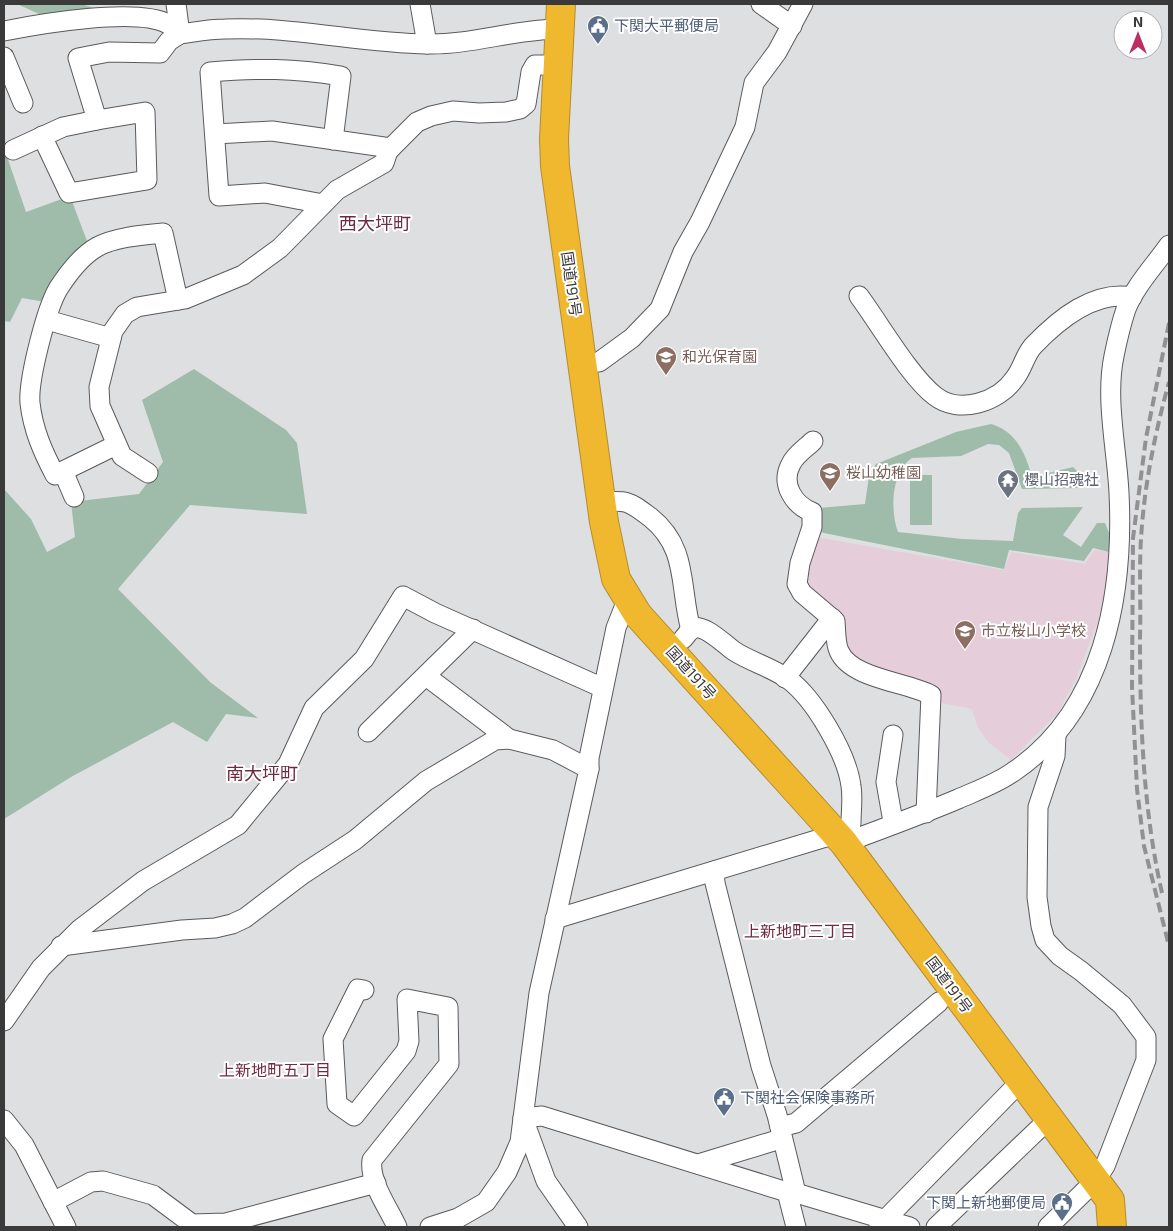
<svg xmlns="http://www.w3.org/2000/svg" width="1173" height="1231" font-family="'Exo 2','Noto Sans JP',sans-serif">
<rect width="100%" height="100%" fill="#dedfe1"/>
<polygon fill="#e5ced9" points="816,537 1004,570 1011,552 1085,564 1094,550 1112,552 1102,610 1076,679 1058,713 1011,760 988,742 978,728 972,709 937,702 888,678 844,651 803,582"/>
<g fill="#9ebca9">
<polygon points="17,4 81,4 114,14 48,18"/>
<polygon points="4,148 26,212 70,196 87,241 85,251 45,302 22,298 10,322 4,321"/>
<polygon points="194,369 286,430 297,443 307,514 190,505 118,589 210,682 258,718 226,714 207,742 173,722 71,777 4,819 4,489 31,519 47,552 75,537 71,502 139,494 163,462 142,400"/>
<path d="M 991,424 C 1016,431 1026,454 1032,477 L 1073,467 L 1082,476 L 1082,488 L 1022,489 L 1009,453 L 999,445 L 988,444 L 961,456 L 912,458 C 891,472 890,511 898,532 L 962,539 L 1013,541 L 1018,513 L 1022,508 L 1083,507 L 1063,535 L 1081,547 L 1097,523 L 1105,523 L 1109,533 L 1109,552 L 1093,548 L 1084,561 L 1009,550 L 1004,569 L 819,532 L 819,508 L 865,504 L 869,476 L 876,464 L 956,432 Z"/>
<rect x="910" y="475" width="22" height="50"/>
</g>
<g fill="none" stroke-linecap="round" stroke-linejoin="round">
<g stroke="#5a5a5c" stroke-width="21">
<g id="minor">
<path d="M 176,4 L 180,34 C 195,32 210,29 225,29 C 292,26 360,43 427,44 C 472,45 515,29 560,29"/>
<polyline points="420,4 427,44"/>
<polyline points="761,4 792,26"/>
<path d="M 4,31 C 39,24 137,7 168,24 C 172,27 176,31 180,34 L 169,41 L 160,53 L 109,52 L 78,58 L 97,120 L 145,112 L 147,180 L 69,193 L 42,136"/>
<polyline points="4,57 23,103"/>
<polyline points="215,134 272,131 391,148"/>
<polyline points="13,150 63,127 97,120"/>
<path d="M 323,204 L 265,193 L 219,196 L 210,72 C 259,68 293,68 341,76 L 333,140"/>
<path d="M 859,296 C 879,323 910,377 935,396 C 959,415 999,402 1015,378 C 1023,368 1025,354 1034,345 C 1059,319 1094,290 1132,297"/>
<polyline points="47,320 111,338"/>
<polyline points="599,362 632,338 660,309 683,252 700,222 745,127 754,83 777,52 803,4"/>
<path d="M 813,441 C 806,448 795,455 791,464 C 780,484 794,505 812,512 L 812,527 L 800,563 L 797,584 L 802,593 L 835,621 C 836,630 835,642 839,651 C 851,679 907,682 931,695 L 926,813"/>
<path d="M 116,445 L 55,475 C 43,452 33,430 30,403 C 28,380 46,310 58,289 C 67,275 81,256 97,247 C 115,237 143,235 163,233 L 178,300"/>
<polyline points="63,471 74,497"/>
<polyline points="148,473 122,456 100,406 99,387 113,331 125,314 137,307 185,299 243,275 280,248 337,190 384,163 388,151 417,122 431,116 453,111 479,113 506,112 520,109 526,104 531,72 535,65 558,65"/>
<path d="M 601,502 C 628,500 628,501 650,517 C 689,548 679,587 691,630"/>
<path d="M 683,639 L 692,628 C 705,624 724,644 734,651 C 751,662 771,667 788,679 C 814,698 847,754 851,786 C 853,798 851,811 851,824"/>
<polyline points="426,676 509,739"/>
<polyline points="785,678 832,618"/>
<polyline points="368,732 473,629"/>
<polyline points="892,816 886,782 893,735"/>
<path d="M 844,843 C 882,829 920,815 958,799 C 976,791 996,784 1013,772 C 1104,711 1124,595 1119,493 C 1117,450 1105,399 1114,356 C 1117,341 1121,324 1126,309 C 1135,286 1155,265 1169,245"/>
<polyline points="714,871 715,883 761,1066 777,1115 796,1193"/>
<polyline points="555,919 836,834"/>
<polyline points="61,946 182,930 215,928 232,924 245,918 303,874 355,840 426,781 495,740 509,739 553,750 589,769"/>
<path d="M 364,990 L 358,989 L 333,1039 L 337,1104 L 354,1116 L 406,1051 L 409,1041 L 407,999 L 448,1007 L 449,1064 L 372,1160 C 369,1182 388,1207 397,1227"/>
<polyline points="4,1021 41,968 80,929 143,881 238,825 288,764 314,708 364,659 403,596 435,613 603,688"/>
<polyline points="4,1120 24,1145 66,1227"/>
<polyline points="780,1127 796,1123 939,1002"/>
<polyline points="698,1164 774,1141"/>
<polyline points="787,1192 796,1227"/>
<polyline points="53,1202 91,1182 103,1181 153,1195 192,1224 226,1223 376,1183"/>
<polyline points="879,1226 1021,1081"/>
<polyline points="430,1227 458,1218 486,1202 507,1172 520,1142 539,993 589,769 589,758 616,628 627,600"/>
<polyline points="578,1227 546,1181 523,1118 542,1116 787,1192 796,1193 910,1227"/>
<polyline points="936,1227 1049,1119"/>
<polyline points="1048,1227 1095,1181 1105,1166 1146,1060 1146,1037 1122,1005 1081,971 1060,956 1045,940 1041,926 1037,897 1038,807 1055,756 1056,736"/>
</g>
</g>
<g stroke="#b08c33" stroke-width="30">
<polyline id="highway" points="561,4 554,139 555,166 604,522 616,579 638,615 844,843 1110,1200 1112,1227"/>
</g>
<use href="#minor" stroke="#fff" stroke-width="19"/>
<use href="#highway" stroke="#efb82f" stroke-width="28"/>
<g stroke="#919193" stroke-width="4" stroke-dasharray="10 5" stroke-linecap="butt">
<polyline points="1169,323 1146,438 1133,538 1132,687 1137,789 1144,846 1169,946"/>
<path d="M 1162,893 C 1143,809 1140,723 1140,637 C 1141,605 1139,571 1141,539 C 1144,486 1155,433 1169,382"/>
</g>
</g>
<defs>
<g id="civic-pin" transform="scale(1.125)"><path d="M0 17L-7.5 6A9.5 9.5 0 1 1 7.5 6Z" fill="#5c6f8a" stroke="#fff"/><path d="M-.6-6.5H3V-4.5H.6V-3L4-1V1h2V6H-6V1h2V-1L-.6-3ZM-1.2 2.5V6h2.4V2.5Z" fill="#fff"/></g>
<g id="school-pin" transform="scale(1.125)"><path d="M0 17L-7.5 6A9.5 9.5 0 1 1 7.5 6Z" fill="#8d6e63" stroke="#fff"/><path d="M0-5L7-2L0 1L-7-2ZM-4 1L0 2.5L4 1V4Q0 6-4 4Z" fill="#fff"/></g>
<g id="temple-pin" transform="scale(1.125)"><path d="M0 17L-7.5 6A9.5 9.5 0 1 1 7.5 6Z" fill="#6b7280" stroke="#fff"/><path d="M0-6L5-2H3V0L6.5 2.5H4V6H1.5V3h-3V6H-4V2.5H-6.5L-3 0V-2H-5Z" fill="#fff"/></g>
</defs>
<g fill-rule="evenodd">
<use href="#civic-pin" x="598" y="26"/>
<use href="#school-pin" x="666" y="357"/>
<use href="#school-pin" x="830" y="473"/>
<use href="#temple-pin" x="1008" y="480"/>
<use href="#school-pin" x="965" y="631"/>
<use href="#civic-pin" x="724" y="1098"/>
<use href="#civic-pin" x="1062" y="1203"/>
</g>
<g text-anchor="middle" stroke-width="4" stroke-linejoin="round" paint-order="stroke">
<g font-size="15" fill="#4e5e75" stroke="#fff" text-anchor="start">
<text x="614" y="31">下関大平郵便局</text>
<text x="740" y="1103">下関社会保険事務所</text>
<text x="1046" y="1208" text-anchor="end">下関上新地郵便局</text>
</g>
<g font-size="15" fill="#3a3a3b" stroke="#fff">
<text transform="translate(571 284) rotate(82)" y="5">国道191号</text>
<text transform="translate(691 673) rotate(48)" y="5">国道191号</text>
<text transform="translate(949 985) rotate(53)" y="5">国道191号</text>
</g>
<g font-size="15" fill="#785e54" stroke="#fff" text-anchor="start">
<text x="682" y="362">和光保育園</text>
<text x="846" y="478">桜山幼稚園</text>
<text x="981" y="636">市立桜山小学校</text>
</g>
<g font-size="15" fill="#5b616d" stroke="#fff" text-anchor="start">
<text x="1024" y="485">櫻山招魂社</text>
</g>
<g font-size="16" fill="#6e2a40" stroke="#fff">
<text x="800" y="937">上新地町三丁目</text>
<text x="275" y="1076">上新地町五丁目</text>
</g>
<g font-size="18" fill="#6e2a40" stroke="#fff">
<text x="375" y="230">西大坪町</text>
<text x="262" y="780">南大坪町</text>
</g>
</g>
<rect width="1173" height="1231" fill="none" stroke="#3a3a3b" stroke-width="10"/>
<g transform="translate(1138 35)"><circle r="24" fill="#ffffff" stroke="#b0b0b1"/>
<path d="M0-4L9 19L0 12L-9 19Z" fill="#bb2f65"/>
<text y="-8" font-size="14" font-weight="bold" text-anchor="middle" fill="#3a3a3b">N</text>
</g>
</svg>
